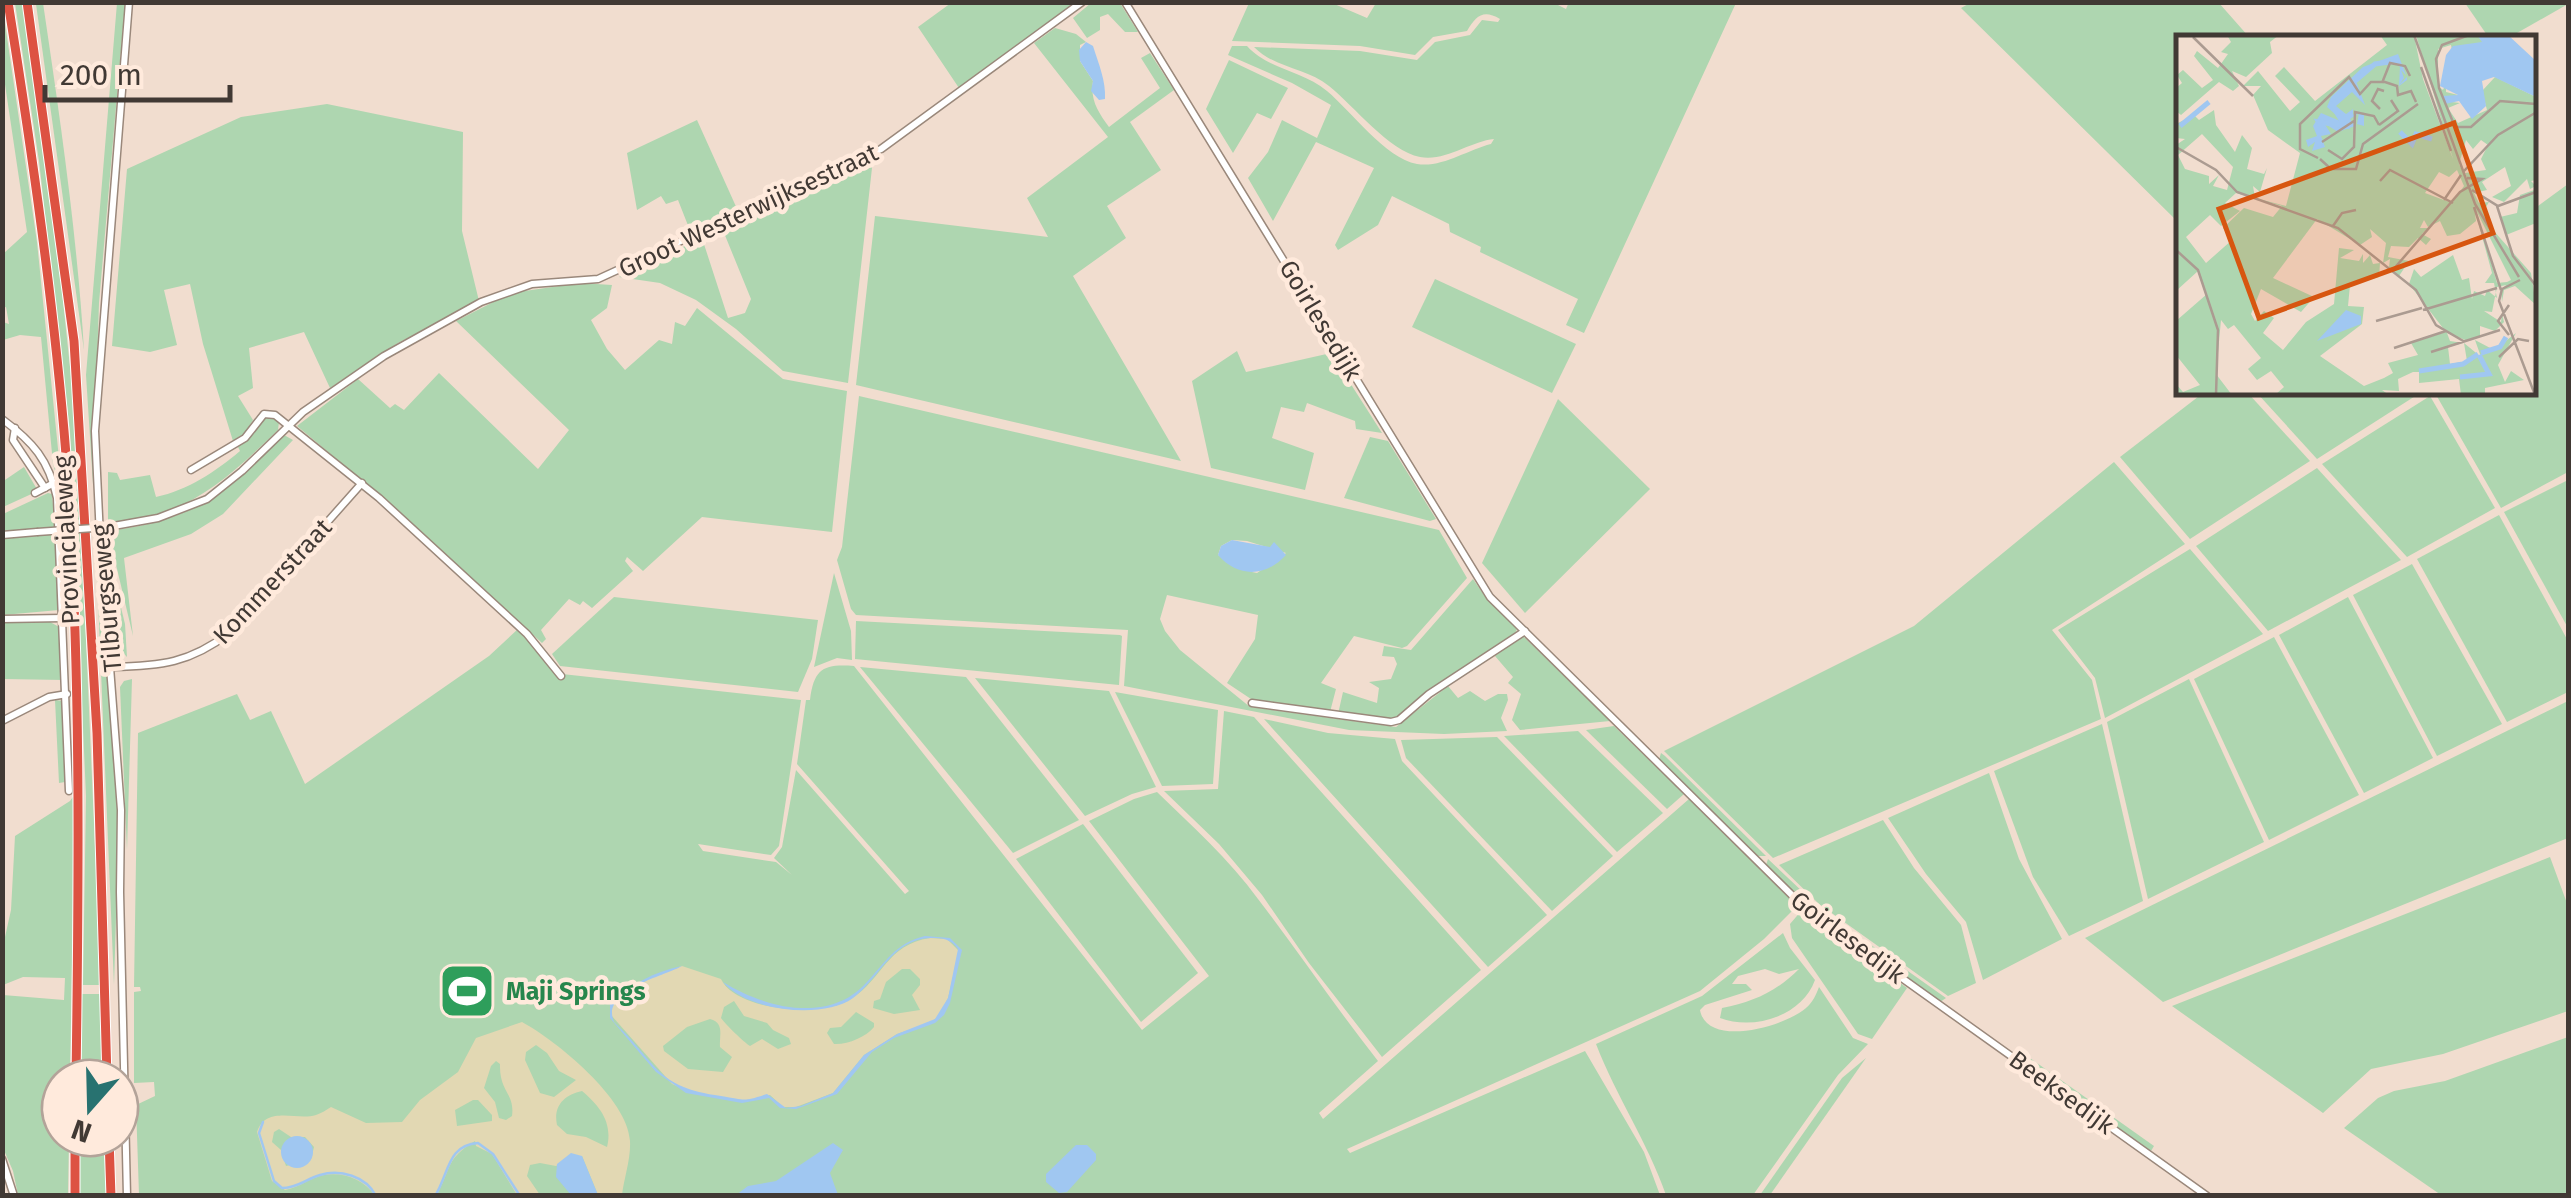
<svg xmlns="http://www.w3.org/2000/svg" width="2571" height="1198" font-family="'Fira Sans',sans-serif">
<rect width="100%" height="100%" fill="#f1ddcf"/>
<g fill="#aed6b0" fill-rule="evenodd">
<polygon points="1972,2 2219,3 2249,37 2178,38 2178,222 1961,8"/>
<polygon points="2,3 37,242 63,498 53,464 41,337 20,335 3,340 3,322 9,324 6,307 3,308 3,254 27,232 3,71"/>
<polygon points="15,3 25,3 52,197 77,433 101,985 83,985 86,796 70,431 39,161"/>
<polygon points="117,3 125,3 99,303 93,484 86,375"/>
<polygon points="951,3 951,2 1076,3 959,88 918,27"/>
<polygon points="1091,3 1120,3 1138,32 1125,32 1108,14 1100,17 1100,30 1087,38 1073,18"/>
<path d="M 1376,3 L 1552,2 L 1566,9 L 1569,2 L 1736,3 L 1584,333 L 1566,325 L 1578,299 L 1480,252 L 1481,247 L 1450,232 L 1449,224 L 1392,196 L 1378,225 L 1338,250 L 1335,245 L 1374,168 L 1316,142 L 1273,221 L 1248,178 L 1268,152 L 1282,120 L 1317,138 L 1331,105 L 1292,83 L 1228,55 L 1232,46 L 1247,46 C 1269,70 1302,70 1327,91 C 1351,111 1385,158 1417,164 C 1442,168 1467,150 1491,144 L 1494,139 C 1471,141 1445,162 1420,157 C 1389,151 1354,106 1329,86 C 1307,68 1274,68 1254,47 L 1360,51 L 1417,60 L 1435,42 L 1470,35 L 1482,20 L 1498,22 L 1500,19 C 1483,9 1476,16 1467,31 L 1433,37 L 1415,55 L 1360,46 L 1232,41 L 1249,3 L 1332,3 L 1367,18 Z"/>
<polygon points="2465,3 2568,2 2568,4 2510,37 2489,38"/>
<path d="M 36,4 L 43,3 C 60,118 77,234 84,350 Z"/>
<path d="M 1055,28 L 1076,34 L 1086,42 L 1080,45 L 1080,61 L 1093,81 C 1090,100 1098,112 1109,127 L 1160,88 L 1141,58 L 1150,53 L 1174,90 L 1130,122 L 1161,170 L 1107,206 L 1126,238 L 1073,276 L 1181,461 L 856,385 L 875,216 L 1048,237 L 1027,198 L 1108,137 L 1034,43 Z"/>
<polygon points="1229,60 1288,88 1271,119 1257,113 1233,153 1206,109"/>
<polygon points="327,104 463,132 462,231 479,301 398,343 330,388 304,332 249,348 253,388 238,396 253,420 245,433 233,441 203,344 190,284 164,290 177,345 150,352 112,346 127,169 241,117"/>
<polygon points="697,120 738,211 691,233 678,200 666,204 661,196 637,210 627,153"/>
<polygon points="873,159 848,383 783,371 736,329 696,300 660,283 619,277 702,238 728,318 745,313 751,299 722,228"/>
<polygon points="2568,184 2568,472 2501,508 2435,393 2534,392 2534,209"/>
<polygon points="1435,279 1576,344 1552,393 1412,327"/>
<polygon points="580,283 612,285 607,308 591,320 607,349 625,370 659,340 672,344 675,322 685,326 697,308 783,379 847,391 832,532 702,517 643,571 627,557 625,561 633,571 592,608 583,601 580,605 569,599 541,630 546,639 542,643 394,507 297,426 358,379 390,408 395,404 404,410 439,373 538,469 569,430 456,321 511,293"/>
<polygon points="1237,351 1246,372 1331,353 1382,433 1356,429 1355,421 1307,403 1304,412 1281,407 1272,438 1314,453 1305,490 1211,468 1192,381"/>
<polygon points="2247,392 2310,461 2190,539 2120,457 2203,393"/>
<polygon points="2257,393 2420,393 2317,459"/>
<path d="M 859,396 L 1439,530 L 1467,578 L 1407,646 L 1402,648 L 1354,636 L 1321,683 L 1336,689 L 1330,712 L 1254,701 L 1227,683 L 1255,639 L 1258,615 L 1167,595 L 1160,619 L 1165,631 L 1180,650 L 1250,707 L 1396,727 L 1448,686 L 1458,698 L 1470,691 L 1485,701 L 1498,694 L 1507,694 L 1508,700 L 1501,718 L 1507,731 L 1444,734 L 1349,730 L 1124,686 L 1128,630 L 856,615 L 851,609 L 837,560 L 842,547 ZM 1232,540 L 1247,541 L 1286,553 L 1257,573 L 1252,572 L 1218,555 L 1221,546 Z"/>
<polygon points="2430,396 2495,508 2407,557 2322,464"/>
<polygon points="1558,399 1650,489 1525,613 1482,563"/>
<path d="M 271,415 L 279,422 L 278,430 C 225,481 186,518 108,523 L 108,472 L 117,473 L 120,480 L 150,475 L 156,497 C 188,490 215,472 240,451 L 238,447 C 250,438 258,420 271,415 Z"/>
<path d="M 284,435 L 293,440 L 223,514 L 191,534 L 124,558 L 133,636 L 108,531 C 157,525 200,512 238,479 C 254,465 267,447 284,435 Z"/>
<polygon points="1370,437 1388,441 1436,519 1430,521 1344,498"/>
<polygon points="2114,462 2185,544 2052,630 2092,680 2101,719 1773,858 1664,751 1914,626"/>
<polygon points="24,467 38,491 3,507 2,482"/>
<polygon points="2317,468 2401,560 2268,631 2196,546"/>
<polygon points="2568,480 2568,628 2504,512"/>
<polygon points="48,493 52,494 55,527 3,531 3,514"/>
<polygon points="2499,515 2568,641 2568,692 2507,722 2417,559"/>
<polygon points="56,534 59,610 3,615 2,538"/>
<polygon points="106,546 125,624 127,657 117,646"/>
<polygon points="2190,549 2263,634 2105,718 2095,678 2058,630"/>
<polygon points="96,551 112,704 119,817 114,985"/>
<polygon points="2412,564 2502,724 2437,756 2353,595"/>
<polygon points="834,573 851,631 852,660 837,658 814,667"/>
<polygon points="1473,579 1484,595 1517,629 1514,636 1398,719 1338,714 1343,692 1377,703 1379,688 1369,682 1391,679 1397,664 1394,657 1382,656 1384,646 1411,650"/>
<polygon points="614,597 818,620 812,659 798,692 560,666 552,654"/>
<polygon points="2348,597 2433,758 2364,793 2279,635"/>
<polygon points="856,621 1120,635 1122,636 1119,685 855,659"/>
<polygon points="50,622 61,628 64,680 3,679 2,623"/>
<path d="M 518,629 L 562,674 L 801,700 L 779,846 L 771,855 L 698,844 L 703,851 L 776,862 L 792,875 L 774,858 L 782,847 L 796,770 L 905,894 L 909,891 L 797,764 L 806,700 L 810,700 C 814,668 824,664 854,666 L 1142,1030 L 1209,976 L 1089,821 L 1134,799 L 1157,792 C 1192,826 1229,859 1258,899 C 1299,952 1336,1008 1378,1061 L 1319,1113 L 1323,1119 L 1689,799 L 1797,906 L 1764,939 L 1700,991 L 1347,1149 L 1350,1153 L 1585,1051 L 1644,1152 L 1660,1195 L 139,1195 L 136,1105 L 155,1096 L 154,1082 L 134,1083 L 134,992 L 141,991 L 140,987 L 134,987 L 138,733 L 237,694 L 250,720 L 271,711 L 305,784 L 489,656 Z"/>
<polygon points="1523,636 1610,721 1520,730 1512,720 1521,694 1508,683 1513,677 1495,656"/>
<polygon points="2274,637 2359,795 2269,840 2194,679"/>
<polygon points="860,667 966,677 1079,820 1013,853"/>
<polygon points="975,678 1109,691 1156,787 1132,794 1085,816"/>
<polygon points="132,679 127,850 120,687 124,681"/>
<polygon points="2189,679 2264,842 2148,899 2107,722"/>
<polygon points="1115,692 1218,710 1213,784 1162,786"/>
<polygon points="55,700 63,701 63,705 65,782 59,783"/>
<polygon points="2568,701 2568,838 2163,1002 2085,938"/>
<polygon points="1224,711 1254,717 1481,970 1382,1057 1309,963 1262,895 1219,844 1164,791 1218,789"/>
<polygon points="1264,719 1328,733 1395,739 1402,761 1547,915 1488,967"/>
<polygon points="2102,724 2143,901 2069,936 2033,877 1994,771"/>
<polygon points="1614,726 1684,794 1667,809 1586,730"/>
<polygon points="1578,731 1663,813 1617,852 1504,736"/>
<polygon points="1497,737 1613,856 1552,911 1406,758 1401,740"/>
<polygon points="1661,753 1665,756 1766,856 1756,856 1659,760"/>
<polygon points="1989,773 2019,859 2062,939 1983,980 1966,922 1926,874 1888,818"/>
<polygon points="75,794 70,1078 60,1078 60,1138 69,1138 68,1195 18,1195 13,1171 3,1148 3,995 64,1000 65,978 23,977 3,985 3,946 11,910 15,836 70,801"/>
<polygon points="1883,820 1914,868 1961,925 1976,983 1948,996 1819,904 1779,865"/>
<polygon points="1083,824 1198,973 1141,1022 1016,859"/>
<polygon points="2550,857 2568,906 2568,1011 2443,1054 2371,1069 2323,1113 2172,1006"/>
<polygon points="1768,859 1823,911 1946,998 1940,1002 1816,914 1766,865"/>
<polygon points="1802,910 1907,988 1872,1039 1858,1034 1792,938 1790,924"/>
<path d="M 1783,933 L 1790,948 L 1815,980 C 1802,1016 1754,1031 1720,1018 L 1722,1008 C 1753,1002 1776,992 1799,969 L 1779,974 L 1765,969 L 1738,976 L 1732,984 L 1746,984 L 1752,990 L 1705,1005 L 1700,1010 C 1707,1049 1786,1026 1806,1008 C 1813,1002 1816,995 1819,987 L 1853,1038 L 1868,1044 L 1838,1075 L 1753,1195 L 1666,1195 C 1648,1143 1616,1096 1596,1044 L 1702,996 Z"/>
<polygon points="82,994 101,994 102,1078 81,1078"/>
<polygon points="2568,1037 2566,1195 2441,1195 2344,1128 2378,1098 2394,1091 2445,1081"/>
<polygon points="2027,1056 2154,1146 2151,1151 2023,1061"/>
<polygon points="1866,1058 1770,1195 1760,1195 1842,1078"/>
<polygon points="79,1138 104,1138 106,1195 79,1196"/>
</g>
<g fill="#e2d8b3" fill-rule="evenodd">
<path d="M 930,938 L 947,939 L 959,951 L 948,998 L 939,1016 L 930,1023 L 897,1034 L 864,1055 L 833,1093 L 796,1107 L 783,1107 L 770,1095 L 742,1102 L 693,1093 L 672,1084 L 611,1015 L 612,1004 L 650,978 L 682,966 L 721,979 C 736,1011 822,1018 851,999 C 884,978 886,945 930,938 ZM 902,969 L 910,969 L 920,979 L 920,985 L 912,995 L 920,1010 L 894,1014 L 873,1008 L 874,1001 L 880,999 L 886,982 ZM 734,1001 L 744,1016 L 767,1023 L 773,1030 L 789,1038 L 791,1044 L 778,1049 L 762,1039 L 750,1046 C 745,1043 725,1024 721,1018 L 724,1007 ZM 856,1012 L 874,1023 L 874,1027 C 866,1037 847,1045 834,1044 L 827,1033 L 830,1028 L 841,1027 ZM 710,1019 C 725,1023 719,1036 720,1047 L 732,1057 L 723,1072 L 688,1069 L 664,1051 L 663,1046 L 687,1027 Z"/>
<path d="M 522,1022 C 557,1041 628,1099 630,1141 C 631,1159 624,1178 622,1195 L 598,1195 L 582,1156 L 556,1166 L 540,1163 L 530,1165 L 527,1176 L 540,1195 L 517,1195 L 492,1154 L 476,1146 L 475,1141 C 446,1159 452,1166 437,1195 L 375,1196 C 364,1179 343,1172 324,1175 C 311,1177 299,1188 285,1190 L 272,1181 L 257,1132 C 266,1105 297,1121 316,1115 C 322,1113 326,1110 331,1107 L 366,1123 L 402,1122 L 420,1100 L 458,1072 L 476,1038 ZM 536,1045 L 547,1053 L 559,1071 L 576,1080 L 554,1097 L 540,1093 L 525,1060 L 526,1052 ZM 496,1061 L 500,1064 C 499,1092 515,1093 512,1116 L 506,1120 L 499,1118 L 495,1102 L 484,1088 L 491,1066 ZM 582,1091 C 600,1106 613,1123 607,1147 L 586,1137 L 567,1134 L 557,1125 C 553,1106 564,1095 582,1091 ZM 473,1100 L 478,1100 L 492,1115 L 492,1121 L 457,1126 L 455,1110 ZM 279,1129 L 291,1137 L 305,1137 L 314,1147 L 311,1159 L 286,1166 L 281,1150 L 272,1142 L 274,1132 Z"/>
</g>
<g fill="#a0c7f1">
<path d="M 1086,42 L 1093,46 C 1099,65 1106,81 1105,99 L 1099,100 L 1091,91 L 1093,81 L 1080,61 L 1079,50 Z"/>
<path d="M 1232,540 L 1270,547 L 1274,542 L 1286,555 C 1266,577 1238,578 1218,555 L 1221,546 Z"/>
<path d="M 925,936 L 950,938 L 962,950 L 950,1003 L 944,1015 L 935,1023 L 894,1038 L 872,1052 L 837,1094 L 796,1109 L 780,1108 L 769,1098 L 742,1103 L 686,1093 L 656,1072 L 610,1018 L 610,1003 C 632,984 653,972 682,966 C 665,976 600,990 614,1022 C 658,1064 655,1087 721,1096 C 747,1100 742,1102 767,1094 L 786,1108 L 801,1106 L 833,1093 L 864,1055 L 897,1034 L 935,1019 L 948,998 L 958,949 C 951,939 943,938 931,938 C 892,939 880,978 853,998 C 823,1020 746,1011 723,982 C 763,1007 828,1025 866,983 C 885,963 895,943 925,936 Z"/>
<circle cx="297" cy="1152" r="16"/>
<polygon points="833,1143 843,1150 830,1173 838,1195 736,1195 748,1186 776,1181"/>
<polygon points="1076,1145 1087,1145 1096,1154 1096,1160 1067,1192 1059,1193 1046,1182 1046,1174"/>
<polygon points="571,1153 582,1156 598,1195 571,1195 556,1177 557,1164"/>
</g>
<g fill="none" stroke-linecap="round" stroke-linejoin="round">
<g stroke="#a0c7f1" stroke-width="2.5">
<path d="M 263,1122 L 259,1133 L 274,1181 L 282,1188 C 297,1188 306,1179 320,1175 C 340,1169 366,1176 376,1196"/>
<path d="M 435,1196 C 449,1174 447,1145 478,1143 L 493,1154 L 520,1196"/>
</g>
<g stroke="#9a887b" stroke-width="9">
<g id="minor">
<polyline points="1125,2 1490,597 1808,911 2207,1196"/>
<path d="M 2,419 C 33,442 49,460 57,498 L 69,791"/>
<polyline points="15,428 13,440 45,488"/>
<polyline points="191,470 245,438 264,414 275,415 379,498 527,634 561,676"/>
<polyline points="35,493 54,483"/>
<polyline points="108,527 158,518 207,499 242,471 303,412 384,356 481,302 532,284 598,279 881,149 1082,2"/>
<polyline points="2,535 37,532"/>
<polyline points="2,619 63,618"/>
<path d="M 112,667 C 161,666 190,663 229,633 L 362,483"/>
<polyline points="1252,703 1391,722 1399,720 1429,694 1525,631"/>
<polyline points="2,721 49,697 67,694"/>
<polyline points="2,1159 14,1196"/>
<polyline points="127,1196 120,892 121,810 100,537 95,431 129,2"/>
</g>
</g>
<g stroke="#fff" stroke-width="11">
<g id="highway">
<path d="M 8,2 C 32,152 54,304 66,455 C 81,662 79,870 76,1078"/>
<polyline points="27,2 74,341 97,733 107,1078"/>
<polyline points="109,1138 111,1196"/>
<polyline points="75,1196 75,1138"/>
</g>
</g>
<use href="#minor" stroke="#fff" stroke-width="6"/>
<use href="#highway" stroke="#dd5242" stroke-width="9"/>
<g stroke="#9a887b" stroke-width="9" stroke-linecap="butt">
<polyline id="minor-bridge" points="37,532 108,527"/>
</g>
<use href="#minor-bridge" stroke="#fff" stroke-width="6"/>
</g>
<defs>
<g id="stadium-square" transform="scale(2.875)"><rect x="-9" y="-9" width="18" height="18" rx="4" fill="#2e9e5b" stroke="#ffeadc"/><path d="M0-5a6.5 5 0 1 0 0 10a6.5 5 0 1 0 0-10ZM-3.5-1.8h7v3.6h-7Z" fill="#fff"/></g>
</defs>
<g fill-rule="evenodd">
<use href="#stadium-square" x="467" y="991"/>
</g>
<g text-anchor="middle" stroke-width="9" stroke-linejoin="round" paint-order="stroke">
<g font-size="25" fill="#413934" stroke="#ffeadc">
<text transform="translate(748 210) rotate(-25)" y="9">Groot Westerwijksestraat</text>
<text transform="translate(1321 320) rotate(59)" y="9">Goirlesedijk</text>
<text transform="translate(66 540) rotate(-93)" y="9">Provincialeweg</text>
<text transform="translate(272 581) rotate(-47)" y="9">Kommerstraat</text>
<text transform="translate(106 598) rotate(-95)" y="9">Tilburgseweg</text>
<text transform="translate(1848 937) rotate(37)" y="9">Goirlesedijk</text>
<text transform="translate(2062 1092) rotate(36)" y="9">Beeksedijk</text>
</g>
<g font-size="25" font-weight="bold" fill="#27864d" stroke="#ffeadc" text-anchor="start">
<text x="506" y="1000">Maji Springs</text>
</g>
</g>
<g transform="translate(2176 35)">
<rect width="360" height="360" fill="#f1ddcf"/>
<path d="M 51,0 L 103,0 L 94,7 L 96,18 L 70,42 L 56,36 L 63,51 L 57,56 L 43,47 L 5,80 L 0,76 L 0,53 L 6,48 L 1,40 L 7,35 L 26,53 L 37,45 L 18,21 L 21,16 L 42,33 L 52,19 L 45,17 L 55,7 ZM 204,0 L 238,0 L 247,44 L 277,124 L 240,0 L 301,0 L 314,16 L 299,33 L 277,21 L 275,10 L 262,14 L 262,51 L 267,55 L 270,48 L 270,57 L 282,60 L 268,66 L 284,68 L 272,73 L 282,88 L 311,75 L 306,56 L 319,42 L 358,61 L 360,145 L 355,146 L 360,151 L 354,154 L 351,144 L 328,167 L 316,162 L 335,151 L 329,132 L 306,147 L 311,155 L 298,158 L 303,168 L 313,167 L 307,177 L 317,195 L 355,238 L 360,270 L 339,251 L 328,255 L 326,267 L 325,255 L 330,250 L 321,252 L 316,277 L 308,276 L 325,287 L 326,279 L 328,287 L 319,296 L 304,291 L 304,302 L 292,306 L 271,298 L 274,306 L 287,308 L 272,312 L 274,329 L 291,326 L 288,308 L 305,322 L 299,305 L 318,315 L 340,298 L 322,330 L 329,347 L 335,336 L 348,345 L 309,353 L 309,360 L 285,360 L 283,344 L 243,348 L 243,337 L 237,337 L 222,344 L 223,356 L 206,355 L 213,360 L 99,360 L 108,352 L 95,336 L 81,345 L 72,334 L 85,323 L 58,290 L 52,294 L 45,285 L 40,339 L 56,360 L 0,360 L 0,349 L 7,357 L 24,350 L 0,320 L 0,286 L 31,259 L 22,236 L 0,256 L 0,110 L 9,104 L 0,103 L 0,89 L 18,80 L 23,85 L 38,75 L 40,90 L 59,117 L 66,100 L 76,113 L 71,134 L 88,139 L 91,133 L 84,157 L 77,151 L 79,163 L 110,171 L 124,118 L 92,95 L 77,60 L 85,51 L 67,51 L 82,36 L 114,76 L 124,67 L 99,41 L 108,32 L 139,66 L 211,10 ZM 26,99 L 57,132 L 51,155 L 37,151 L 43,140 L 33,149 L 33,141 L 9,134 L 2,120 ZM 290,105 L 297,114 L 305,105 L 312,110 L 305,124 L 310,135 L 289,138 L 295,154 L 283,129 ZM 281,135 L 288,151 L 276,168 L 249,158 L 263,137 L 273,142 ZM 60,158 L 106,171 L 97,182 L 68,173 L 47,193 L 56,205 L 30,228 L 10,202 L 34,180 L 45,191 L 64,176 L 49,168 ZM 298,172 L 316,238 L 309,248 L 318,248 L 321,263 L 311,255 L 309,261 L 298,256 L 296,264 L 293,243 L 286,245 L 277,220 L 245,242 L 238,234 L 233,249 L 270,297 L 235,308 L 242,320 L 212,328 L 217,338 L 208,343 L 188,351 L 144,321 L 186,289 L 188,272 L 172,271 L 174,250 L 203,242 L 204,228 L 197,229 L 194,220 L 187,228 L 187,219 L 183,226 L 164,223 L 178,215 L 163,213 L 158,269 L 130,287 L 107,315 L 87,298 L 98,283 L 88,276 L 79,286 L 75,279 L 85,254 L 125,277 L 138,262 L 97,243 L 141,184 L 184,210 L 196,202 L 194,194 L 210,208 L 207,228 L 214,224 L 213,232 L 223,241 L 233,226 L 212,222 L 215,211 L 233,212 L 242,203 L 250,210 L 255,204 L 246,199 L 252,193 L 244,193 L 248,185 L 252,192 L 264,186 L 271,201 L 284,199 L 300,186 ZM 300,175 L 335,245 L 331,247 L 321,248 ZM 358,155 L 360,188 L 330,200 L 324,182 L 341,178 L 344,160 Z" fill="#aed6b0" fill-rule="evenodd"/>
<path d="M 301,0 L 332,0 L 360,26 L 360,62 L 318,42 L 306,46 L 310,71 L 296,84 L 283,66 L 269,69 L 266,61 L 282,60 L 264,51 L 270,20 L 277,11 L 306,7 ZM 222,19 L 230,40 L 225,35 L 228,43 L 223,50 L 231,42 L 231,45 L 223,51 L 224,32 L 215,24 L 195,33 L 180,46 L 189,70 L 176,57 L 160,71 L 170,79 L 177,74 L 177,80 L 180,77 L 186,78 L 188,80 L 188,91 L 181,89 L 183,78 L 174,84 L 179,91 L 162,97 L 148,88 L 155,99 L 145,101 L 149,112 L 136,116 L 139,107 L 132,112 L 130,105 L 141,101 L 137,91 L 145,78 L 169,88 L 151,72 L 155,62 L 187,32 ZM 170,275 L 185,281 L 185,289 L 141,306 Z" fill="#a0c7f1"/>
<path fill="none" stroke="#a0c7f1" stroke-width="5" d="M 179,46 L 199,29 L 221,26M 4,91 L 33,67M 224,97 L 236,109 L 240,99 L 256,104M 151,98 L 143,87 L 169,91 L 156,70 L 176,53M 305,318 L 324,312 L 330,302M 243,336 L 287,329 L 302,319M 284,342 L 313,339 L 303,320"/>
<path fill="none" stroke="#ab9b91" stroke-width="2.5" d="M 238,0 L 299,169 L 343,242M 293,0 L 266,10 L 260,24 L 263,53 L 279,92 L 295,92 L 324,66 L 360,69M 17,2 L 77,61M 245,32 L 275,116M 206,48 L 214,28 L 229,31 L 234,41M 204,74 L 196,66 L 202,54 L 208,56M 203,90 L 222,76 L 215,65M 146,107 L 178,86M 0,112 L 40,135 L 61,157 L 162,193 L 240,255 L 260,290 L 289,307M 152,115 L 166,124 L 178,112 L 179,77 L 198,81 L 203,90M 142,123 L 124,114 L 124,89 L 173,42 L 184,59 L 195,47 L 209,47 L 221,51 L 222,60 L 235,56 L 240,67M 144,124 L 155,134 L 180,134 L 187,109 L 242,69M 288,136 L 322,100 L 359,78M 204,146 L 214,135 L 277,168M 296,155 L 322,171 L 360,157M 268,165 L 285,140M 321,171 L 337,221 L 360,251M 298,172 L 325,255M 157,191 L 166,178 L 180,175M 0,215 L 22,235 L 42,295 L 40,360M 216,236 L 284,157 L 306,144 L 291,143M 344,245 L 326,254 L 323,266 L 359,360M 247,275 L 321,253M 200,286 L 246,273M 333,300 L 322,286 L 333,270M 218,313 L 270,296M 255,317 L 324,295M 323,322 L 342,304 L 353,306"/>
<path fill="#d75610" fill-opacity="0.15" stroke="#d75610" stroke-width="5" d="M 278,88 L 317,198 L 83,283 L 43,174 Z"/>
<rect width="360" height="360" fill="none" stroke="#413934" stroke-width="5"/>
</g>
<rect width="2571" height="1198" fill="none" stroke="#413934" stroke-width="10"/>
<g transform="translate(90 1108) rotate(200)"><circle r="48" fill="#ffeadc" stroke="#b3a399" stroke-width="2.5"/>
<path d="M0-8L18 38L0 25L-18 38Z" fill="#287270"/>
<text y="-15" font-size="28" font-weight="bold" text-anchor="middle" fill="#413934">N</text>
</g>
<path d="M45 85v15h185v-15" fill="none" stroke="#413934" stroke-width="5"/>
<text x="60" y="85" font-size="30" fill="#413934" stroke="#ffeadc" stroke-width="8" paint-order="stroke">200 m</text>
</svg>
